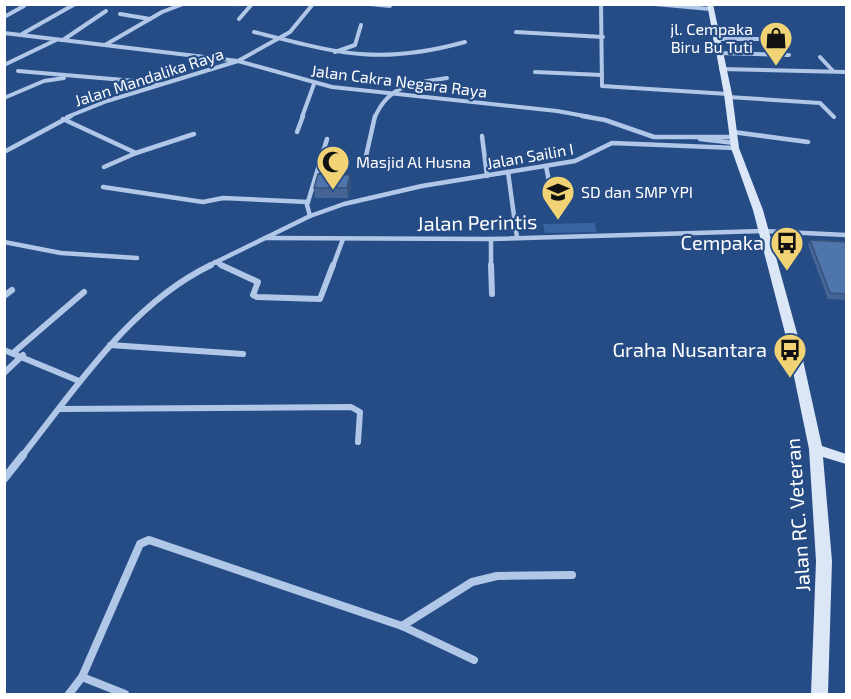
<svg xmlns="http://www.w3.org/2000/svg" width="851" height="699" font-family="'Exo 2',sans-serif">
<rect width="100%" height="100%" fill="#264c86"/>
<polygon fill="#3b65a2" points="594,223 597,232 545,233 543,224"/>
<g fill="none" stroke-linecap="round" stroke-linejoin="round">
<g stroke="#b1c7e8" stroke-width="4">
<polyline points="370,4 390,6"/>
<polyline points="601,4 602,86 728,94"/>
<polyline points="655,4 710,9"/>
<polyline points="120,14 150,19"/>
<polyline points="4,17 24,6"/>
<polyline points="239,19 252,4"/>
<path d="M 254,32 C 338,53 377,66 465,42"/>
<polyline points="516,32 603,37"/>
<polyline points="4,33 238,61 332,87 557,111 590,117"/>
<polyline points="22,34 75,4"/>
<polyline points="715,39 767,39"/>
<polyline points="63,40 106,11"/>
<polyline points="105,45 162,12 183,4"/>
<polyline points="355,45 361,25"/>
<polyline points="335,52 355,45"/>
<polyline points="718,53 789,55"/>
<polyline points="820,57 833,71"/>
<polyline points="4,65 56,40"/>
<polyline points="721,69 846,72"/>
<polyline points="18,71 159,83"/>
<polyline points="535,72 602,75"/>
<polyline points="728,97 820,103 834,117"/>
<polyline points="4,98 44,81 64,78"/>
<polyline points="67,117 107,101 238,61 290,32 313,4"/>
<polyline points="302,117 314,84"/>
<path d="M 375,117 C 389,84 415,83 447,78"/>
</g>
<g stroke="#b1c7e8" stroke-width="4.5">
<polyline points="582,116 605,120 654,137 733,137"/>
<polyline points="63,119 136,153"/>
<polyline points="297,132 303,116"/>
<polyline points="733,132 808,142"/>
<polyline points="482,136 487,176"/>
<polyline points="700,139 735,143"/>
<polyline points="4,152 71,116"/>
<polyline points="366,156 375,116"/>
<polyline points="546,166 554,207"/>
<polyline points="104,167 136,153 194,134"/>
<polyline points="508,172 517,238"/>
<polyline points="103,187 203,202 223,198 308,202"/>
<polyline points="310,216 307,205 327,139"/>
<polyline points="265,238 491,239 763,231 846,235"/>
<polyline points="491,239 491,266"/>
<polyline points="4,242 61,253 137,258"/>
<polyline points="215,262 224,266"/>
<polyline points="208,266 310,216 344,204 422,186 575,161 612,143 735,148"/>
<polyline points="333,266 343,239"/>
</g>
<g stroke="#b1c7e8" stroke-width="6">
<polyline points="221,265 258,282 253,295 257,297 320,299 333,265"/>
<polyline points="491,265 492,294"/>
<polyline points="4,296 12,290"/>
<polyline points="110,345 243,354"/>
<polyline points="4,350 79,381"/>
<polyline points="13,353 84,292"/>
<polyline points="4,373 23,355"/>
<polyline points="60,409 351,407 360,412 358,442"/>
<path d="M 22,456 C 76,388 130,304 211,265"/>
</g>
<g stroke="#b1c7e8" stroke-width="8">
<polyline points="4,479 23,455"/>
<polyline points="402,626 472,582 497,576 572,575"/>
<polyline points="82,677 125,694"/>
<polyline points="69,694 82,677 140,544 149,540 402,626 474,660"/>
</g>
<polygon fill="#dbe6f7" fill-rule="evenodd" points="707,4 713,4 732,94 739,148 763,210 797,333 822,446 846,454 846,464 823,457 832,561 828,694 811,694 816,561 809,449 785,333 753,210 731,148 724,94"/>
</g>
<g fill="#446595">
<polygon points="221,4 240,4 236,7"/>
<polygon points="350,175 351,185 348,198 315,198 314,188"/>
<polygon points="810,240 846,242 846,300 828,299 808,245"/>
</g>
<g fill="#375279">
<polygon points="4,4 13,4 4,9"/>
<polygon points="350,175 351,185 348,198 347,188"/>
</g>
<g fill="#4f75ad" stroke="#375279" stroke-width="1.5">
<polygon points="318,174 350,175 347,188 314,188"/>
<polygon points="810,240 846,242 846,294 830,293"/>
</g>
<defs>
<g id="shop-pin" transform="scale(1.725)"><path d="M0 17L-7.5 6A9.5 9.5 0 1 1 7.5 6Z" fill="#f1d376" stroke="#264c86"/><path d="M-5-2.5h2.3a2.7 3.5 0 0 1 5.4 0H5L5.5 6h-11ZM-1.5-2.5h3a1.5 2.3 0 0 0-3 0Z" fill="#111"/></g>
<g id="mosque-pin" transform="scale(1.725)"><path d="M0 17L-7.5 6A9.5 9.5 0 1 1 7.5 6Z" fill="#f1d376" stroke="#264c86"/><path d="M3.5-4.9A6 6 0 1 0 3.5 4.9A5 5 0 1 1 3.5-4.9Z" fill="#111"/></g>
<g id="school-pin" transform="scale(1.725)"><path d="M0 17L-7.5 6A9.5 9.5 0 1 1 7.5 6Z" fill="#f1d376" stroke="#264c86"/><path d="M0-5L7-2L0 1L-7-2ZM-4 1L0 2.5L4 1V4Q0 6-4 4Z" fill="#111"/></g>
<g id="bus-pin" transform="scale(1.725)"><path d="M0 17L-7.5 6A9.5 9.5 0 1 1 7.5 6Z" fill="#f1d376" stroke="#264c86"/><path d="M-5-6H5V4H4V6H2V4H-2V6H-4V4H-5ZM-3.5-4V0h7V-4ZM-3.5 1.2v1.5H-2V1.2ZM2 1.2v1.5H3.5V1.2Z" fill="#111"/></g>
</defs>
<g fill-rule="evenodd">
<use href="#shop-pin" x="776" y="38"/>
<use href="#mosque-pin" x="333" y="162"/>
<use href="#school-pin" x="558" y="192"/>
<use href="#bus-pin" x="787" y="243"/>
<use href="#bus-pin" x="790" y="350"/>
</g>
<g text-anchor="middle" stroke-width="4.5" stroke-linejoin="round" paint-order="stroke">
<g font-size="16" fill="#fff" stroke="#264c86" text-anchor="start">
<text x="753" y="35" text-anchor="end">jl. Cempaka<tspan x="753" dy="18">Biru Bu Tuti</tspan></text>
<text x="356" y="168">Masjid Al Husna</text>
<text x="581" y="198">SD dan SMP YPI</text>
</g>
<g font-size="16" fill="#fff" stroke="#264c86">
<text transform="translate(149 77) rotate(-18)" y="6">Jalan Mandalika Raya</text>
<text transform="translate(399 81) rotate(7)" y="6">Jalan Cakra Negara Raya</text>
<text transform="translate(530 156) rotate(-10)" y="6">Jalan Sailin I</text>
</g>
<g font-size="20" fill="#fff" stroke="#264c86">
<text transform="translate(477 223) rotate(-1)" y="7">Jalan Perintis</text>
<text transform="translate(798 515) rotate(-94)" y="7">Jalan RC. Veteran</text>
</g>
<g font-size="20" fill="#fff" stroke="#264c86" text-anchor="end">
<text x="764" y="250">Cempaka</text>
<text x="767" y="357">Graha Nusantara</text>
</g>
</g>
<rect width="851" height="699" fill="none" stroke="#ffffff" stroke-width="12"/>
</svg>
